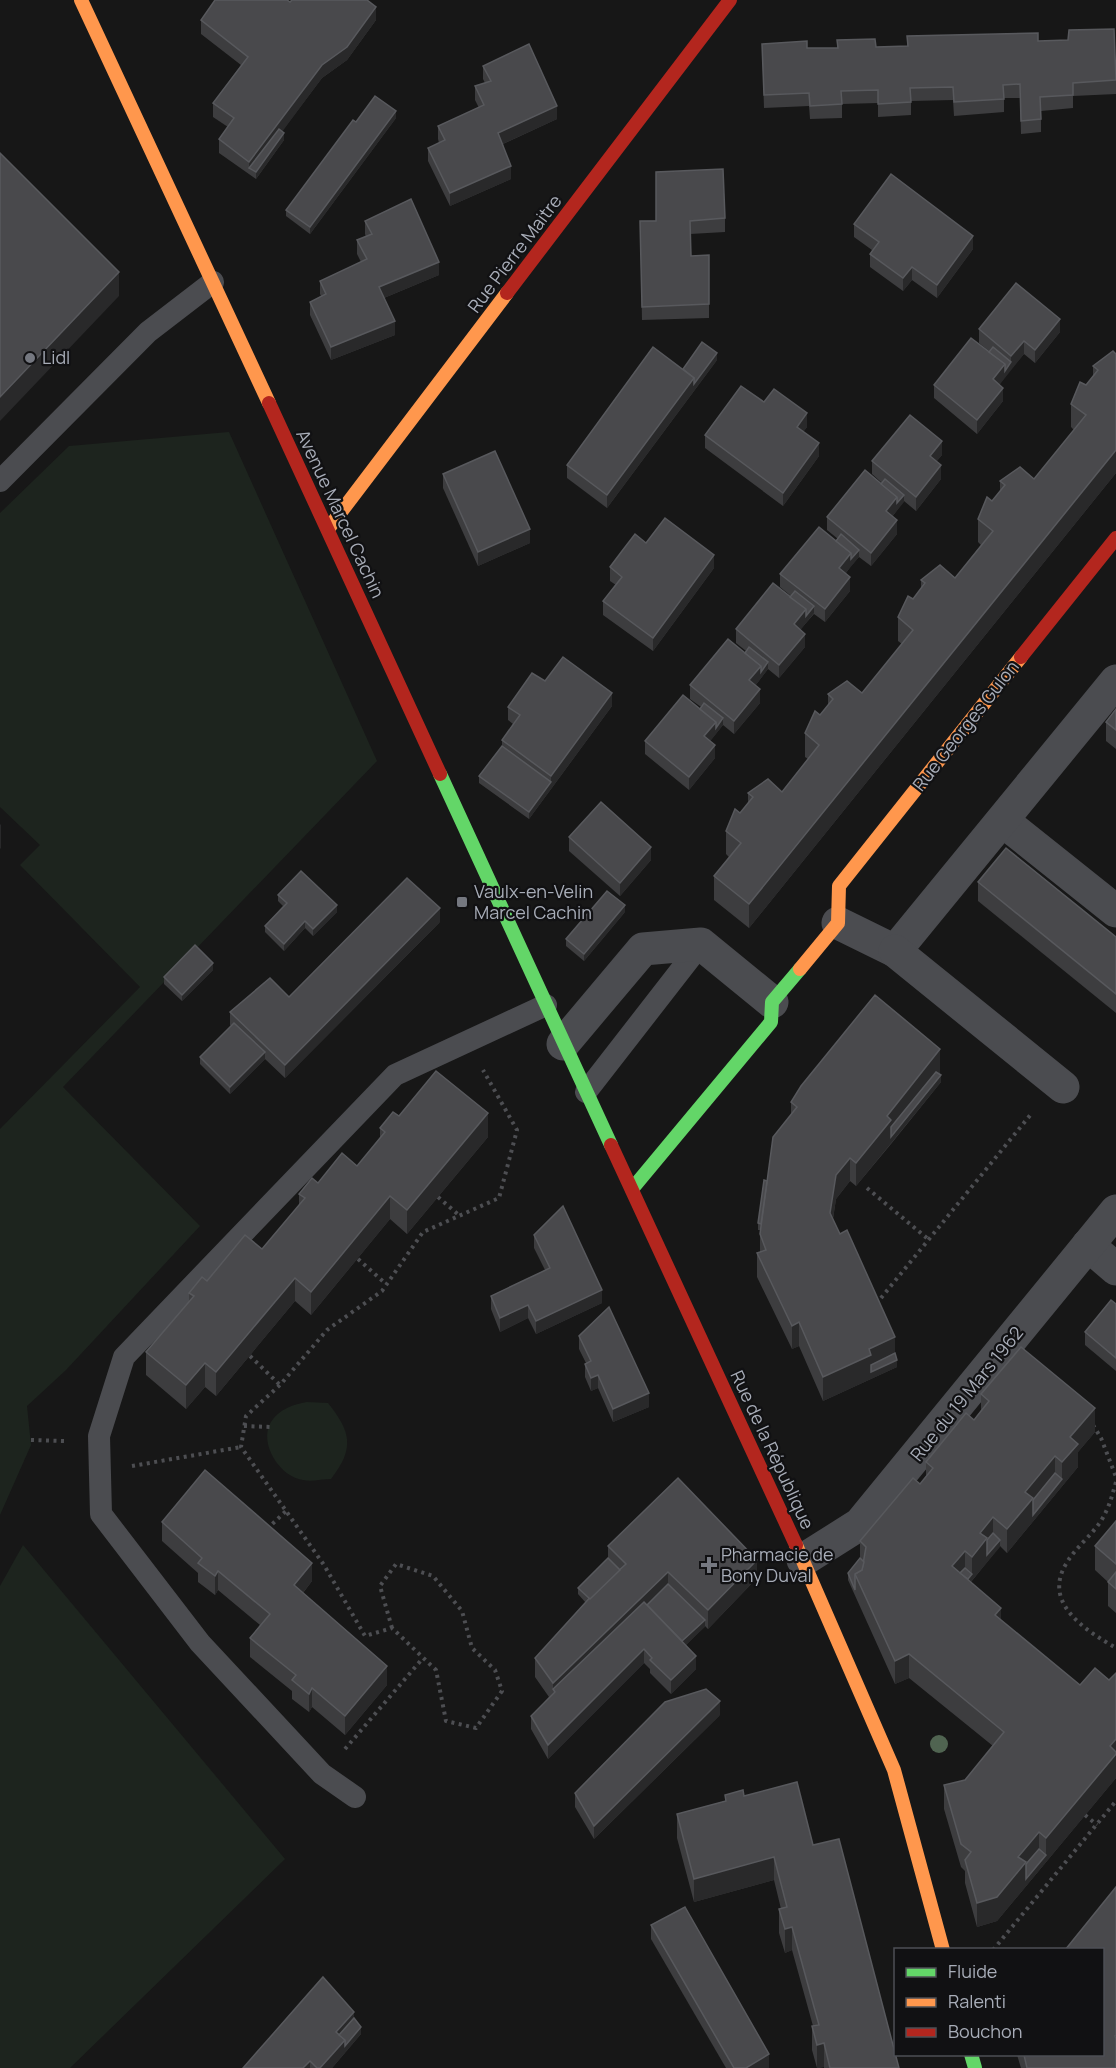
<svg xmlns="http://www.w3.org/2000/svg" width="1116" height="2068" font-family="Manrope,sans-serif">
<rect width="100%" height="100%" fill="#171717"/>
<g fill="#1d241e">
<polygon points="229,432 377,761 63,1087 200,1226 66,1370 27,1406 31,1445 0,1515 0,1129 140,987 20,865 40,845 0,807 0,513 69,446"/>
<path d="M 307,1402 L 328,1403 C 351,1432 355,1448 331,1479 C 322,1479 312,1482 303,1480 C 280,1477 258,1443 271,1422 C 279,1409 294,1404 307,1402 Z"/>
<polygon points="23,1545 285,1859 70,2068 0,2068 0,1586"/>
</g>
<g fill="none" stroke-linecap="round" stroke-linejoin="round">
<g stroke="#4d4e52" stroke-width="4" stroke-dasharray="3 4.5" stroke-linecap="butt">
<polyline points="867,1188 928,1239"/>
<polyline points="438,1197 460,1216"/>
<polyline points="358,1259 386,1284"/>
<polyline points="881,1298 1032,1113"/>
<polyline points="250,1356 280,1385"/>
<polyline points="1093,1425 1101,1438 1116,1477"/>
<polyline points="244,1426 270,1427"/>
<polyline points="31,1440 65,1441"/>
<polyline points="132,1466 241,1447"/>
<path d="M 1116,1482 C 1112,1496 1109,1508 1101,1521 C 1091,1536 1075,1548 1066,1564 C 1042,1604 1087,1631 1116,1648"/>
<polyline points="267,1529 286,1511"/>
<polyline points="392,1628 380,1586 396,1564 433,1576 462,1611 472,1648 495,1670 502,1691 476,1728 446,1721 436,1670 392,1628 365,1636 324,1565 241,1447 246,1416 280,1385 327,1330 382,1291 423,1232 499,1198 517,1130 483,1070"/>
<polyline points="345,1749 423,1658"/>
<polyline points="1085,1815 1097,1825"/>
<polyline points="993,1950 1116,1801"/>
</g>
<g stroke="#4b4c50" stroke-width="22">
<polyline points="0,481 148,332 213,282"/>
<polyline points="586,1092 701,944"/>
<polyline points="355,1797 322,1774 200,1643 101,1514 99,1436 124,1357 395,1075 546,1005"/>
</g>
<g stroke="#4b4c50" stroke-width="33">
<polyline points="1003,821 1116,911"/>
<polyline points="838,923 895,951 1116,681"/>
<polyline points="895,951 1063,1087"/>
<polyline points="563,1044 643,949 701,944 772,1002"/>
<polyline points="1088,1245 1116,1269"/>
<polyline points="803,1560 860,1524 1116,1211"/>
</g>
<g stroke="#63d668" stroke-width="14">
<polyline points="440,774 611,1145"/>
<polyline points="632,1189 771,1022 772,1002 800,969"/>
<polyline points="971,2054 975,2068"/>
</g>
<g stroke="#ff974d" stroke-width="14">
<polyline points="81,0 269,403"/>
<polyline points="328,529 507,293"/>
<polyline points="800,969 838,923 839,886 1021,657"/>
<polyline points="796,1545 894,1770 943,1950"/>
</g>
<g stroke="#b3261e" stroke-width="14">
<polyline points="507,293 730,0"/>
<polyline points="269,403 440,774"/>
<polyline points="1021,657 1116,538"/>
<polyline points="611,1145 796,1545"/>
</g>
</g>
<circle fill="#506451" cx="939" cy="1744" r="9"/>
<g fill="#3d3d3f">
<polygon points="370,2 376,20 347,60 322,78 282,131 284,140 256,179 219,153 219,139 228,127 213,117 213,103 241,65 201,34 201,20"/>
<polygon points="907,36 1038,41 1116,64 1116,94 1073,96 1073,108 1041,111 1041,132 1021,134 1020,98 1004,98 1004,112 954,116 953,100 911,101 911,115 878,117 878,103 842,104 842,118 810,119 809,106 764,108 762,44 807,48 837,48 837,40 876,47 907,46"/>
<polygon points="483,66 557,119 503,144 511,179 450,206 428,161 428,148 439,143 438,139 438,126 479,108 475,100 475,86 485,83 483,79"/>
<polygon points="396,118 310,234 286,216 286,210 356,122"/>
<polygon points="725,218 725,232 690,234 691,256 709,255 709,318 642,320 640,221"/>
<polygon points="365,221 439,275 384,298 395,335 331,360 310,315 310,302 321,296 320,294 320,281 361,262 357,254 357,240 366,237 365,234"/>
<polygon points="854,224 973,249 937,298 912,280 903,291 870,267 870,254 872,250 854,237"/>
<polygon points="979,329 1060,332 1035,363 1024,354 1011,369 999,385 1003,401 977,434 934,398 934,385 989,351 979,343"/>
<polygon points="1113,351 1116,473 749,928 714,900 714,876 729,857 726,854 726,831 748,803 748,793 782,792 808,759 805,757 805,733 828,705 828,694 862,693 902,644 898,641 898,617 921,589 921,580 955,578 981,545 978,542 978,519 1000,491 1000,481 1034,479 1074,430 1071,427 1071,404 1093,376 1093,366"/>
<polygon points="717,360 607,508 567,478 567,465 683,369"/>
<polygon points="764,402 807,427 803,432 819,456 783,506 705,448 705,435"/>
<polygon points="942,455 936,462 941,479 916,511 904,501 892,517 897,534 871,566 859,557 851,566 846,573 850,591 825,622 814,614 806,623 800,630 805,647 779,678 768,669 755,686 760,703 734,734 723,725 710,741 715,758 689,790 645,754 645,741 701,707 690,699 690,685 746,651 736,643 736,629 791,596 780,587 780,574 836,541 838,539 827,530 827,517 882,483 872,474 872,461"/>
<polygon points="443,474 530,543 478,566 443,488"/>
<polygon points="646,543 714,568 653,651 603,615 603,601 616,585 610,581 610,567"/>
<polygon points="545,681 612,706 529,819 479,783 479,776 502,746 502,740 513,724 508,720 508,707"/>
<polygon points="1116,709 1116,749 1106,741 1106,722"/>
<polygon points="569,837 651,860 620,896 569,851"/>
<polygon points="978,882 1116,937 1116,1013 978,901"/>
<polygon points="278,895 337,912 313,936 305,928 284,951 265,932 265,926 283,906 278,901"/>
<polygon points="625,912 584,961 566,946 566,939"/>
<polygon points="440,922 285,1078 265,1059 230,1094 200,1064 200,1057 231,1026 230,1025 230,1012 289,997"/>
<polygon points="213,970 182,1001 164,984 164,977"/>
<polygon points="940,1072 939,1074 941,1082 891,1144 856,1186 850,1181 836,1199 833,1219 895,1353 897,1367 823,1401 799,1346 792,1349 757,1277 757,1253 760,1252 760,1230 758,1230 758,1223 767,1181 791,1115 791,1102"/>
<polygon points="399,1116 488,1137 407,1234 390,1219 311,1315 295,1301 216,1396 205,1387 186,1409 146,1375 146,1352 189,1302 189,1293 262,1249 299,1205 299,1194 318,1183 357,1166 380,1138 380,1128"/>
<polygon points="534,1235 602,1303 536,1334 528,1318 500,1332 491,1309 491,1296 545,1270 534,1248"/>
<polygon points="1116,1304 1116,1371 1085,1345 1085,1332"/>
<polygon points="579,1336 649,1407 613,1422 598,1388 591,1391 585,1377 585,1364 586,1363 579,1349"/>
<polygon points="981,1394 1095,1432 1078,1452 1078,1467 1007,1553 1000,1546 971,1582 1001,1620 1116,1778 997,1921 977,1927 965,1883 965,1871 961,1867 944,1809 944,1785 965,1780 993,1746 909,1678 895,1684 848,1580 848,1573 860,1558 860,1541 920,1484 926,1476 926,1462 974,1420 981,1410"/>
<polygon points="1116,1521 1116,1613 1108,1606 1108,1582 1095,1570 1095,1546"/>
<polygon points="162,1522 312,1581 303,1593 387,1685 345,1735 312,1707 309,1712 292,1699 292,1691 250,1657 250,1638 260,1625 218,1590 215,1595 198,1582 198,1573 162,1541"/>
<polygon points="608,1546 757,1578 708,1629 705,1626 686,1645 696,1669 671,1694 650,1673 650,1669 644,1663 548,1759 531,1729 531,1716 549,1697 535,1677 535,1658 586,1603 578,1594 578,1588 608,1558"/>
<polygon points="720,1715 594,1839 575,1807 575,1793"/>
<polygon points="725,1795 744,1796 813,1845 899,2068 824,2068 824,2067 817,2068 812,2050 812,2026 813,2026 792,1950 785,1953 779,1933 779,1909 781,1909 774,1880 694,1902 677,1838 677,1814 725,1801"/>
<polygon points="651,1925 769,2067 768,2068 726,2068 651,1939"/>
<polygon points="354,2018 361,2034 332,2068 243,2068"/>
<polygon points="1017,2055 1102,2055 1116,2068 1021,2068"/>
</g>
<g fill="#29292a">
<polygon points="376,7 376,20 347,60 322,78 253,171 249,168 249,162 322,65"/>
<polygon points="557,106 557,119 498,146 498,133"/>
<polygon points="396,111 396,118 310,234 310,227"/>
<polygon points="284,133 284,140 256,179 256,172"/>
<polygon points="511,166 511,179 450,206 450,193"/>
<polygon points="973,236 973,249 937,298 937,285"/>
<polygon points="439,262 439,275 379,300 379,287"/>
<polygon points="912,267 912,280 903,291 903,278"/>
<polygon points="119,272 119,296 0,421 0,397"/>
<polygon points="1060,319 1060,332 1035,363 1035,350"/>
<polygon points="395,321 395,335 331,360 331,347"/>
<polygon points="1024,341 1024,354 993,393 993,379 1005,364 1011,362 1011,356"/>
<polygon points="717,353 717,360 607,508 607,495 694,378"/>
<polygon points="1003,388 1003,401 977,434 977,420"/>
<polygon points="807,413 807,427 797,440 797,427"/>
<polygon points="942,441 942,455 930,469 930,456"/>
<polygon points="819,443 819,456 783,506 783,493"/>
<polygon points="1116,450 1116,473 749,928 749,904"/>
<polygon points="941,465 941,479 916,511 916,497"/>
<polygon points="904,495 904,502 886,524 886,511 897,497"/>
<polygon points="897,520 897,534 871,566 871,553"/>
<polygon points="530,529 530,543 478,566 478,552"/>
<polygon points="859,550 859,557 839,581 839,568 851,553"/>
<polygon points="714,555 714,568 653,651 653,638"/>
<polygon points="850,577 850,591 825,622 825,609"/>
<polygon points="814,606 814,613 794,638 794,624 806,609"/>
<polygon points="805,634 805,647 779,678 779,665"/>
<polygon points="768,662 768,669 749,694 749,680 761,666"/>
<polygon points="760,689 760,703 734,734 734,721"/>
<polygon points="612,693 612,706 529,819 529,812 551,782 551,776"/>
<polygon points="723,718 723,725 704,749 704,736 716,722"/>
<polygon points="715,745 715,758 689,790 689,777"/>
<polygon points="1,824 1,848 0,849 0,825"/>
<polygon points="651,847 651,860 620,896 620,883"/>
<polygon points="337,905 337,912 313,936 313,929"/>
<polygon points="625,905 625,912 584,961 584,954"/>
<polygon points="440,908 440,922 285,1078 285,1065"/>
<polygon points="305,921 305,928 284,951 284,944"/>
<polygon points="213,963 213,970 182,1001 182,995"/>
<polygon points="940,1049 940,1072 891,1134 941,1075 941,1082 856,1186 856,1163 887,1116"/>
<polygon points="265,1052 265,1059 230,1094 230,1087"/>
<polygon points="488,1113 488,1137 407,1234 407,1210"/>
<polygon points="850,1158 850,1181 836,1199 830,1237 830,1213 836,1175"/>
<polygon points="390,1196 390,1219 311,1315 311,1292"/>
<polygon points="295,1278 295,1301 216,1396 216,1372"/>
<polygon points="602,1290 602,1303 536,1334 536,1321"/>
<polygon points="528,1305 528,1318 500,1332 500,1318"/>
<polygon points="799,1322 799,1346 792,1349 792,1326"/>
<polygon points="895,1337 895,1360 897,1360 897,1367 823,1401 823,1377 869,1349"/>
<polygon points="205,1363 205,1387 186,1409 186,1385"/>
<polygon points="598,1375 598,1388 591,1391 591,1378"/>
<polygon points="649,1393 649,1407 613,1422 613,1409"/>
<polygon points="1095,1408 1095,1432 1078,1452 1078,1467 1007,1553 1007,1529 1025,1492 1055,1456 1055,1480 1062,1479 1062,1462 1070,1437"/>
<polygon points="993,1517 993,1540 1000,1540 1000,1547 959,1596 959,1589 972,1574 972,1557 980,1533"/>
<polygon points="965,1551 965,1575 955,1586 952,1566"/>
<polygon points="757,1560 757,1578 708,1629 708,1610"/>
<polygon points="312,1563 312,1581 294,1604 294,1585"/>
<polygon points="218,1571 218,1590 215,1595 215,1576"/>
<polygon points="668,1572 668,1591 555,1692 553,1689 553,1683"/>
<polygon points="1001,1608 1001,1631 995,1615"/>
<polygon points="705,1620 705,1627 679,1651 679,1644"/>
<polygon points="644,1649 644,1663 548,1759 548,1745"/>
<polygon points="909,1654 909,1678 895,1684 895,1661"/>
<polygon points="696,1656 696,1669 671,1694 671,1680"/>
<polygon points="387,1666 387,1685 345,1735 345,1716"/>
<polygon points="312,1688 312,1707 309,1712 309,1694"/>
<polygon points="720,1701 720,1715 594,1839 594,1826"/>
<polygon points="1116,1739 1116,1778 997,1921 977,1927 977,1903 1018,1857 1039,1832 1039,1855 1046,1855 1046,1838 1110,1746"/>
<polygon points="774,1857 774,1880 694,1902 694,1879"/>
<polygon points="792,1927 792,1950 785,1953 785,1929"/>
<polygon points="354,2012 354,2025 339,2042 336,2032"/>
<polygon points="361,2027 361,2034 332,2068 320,2068 345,2040"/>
<polygon points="824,2043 824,2067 817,2068 817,2045"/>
<polygon points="769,2054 769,2067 768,2068 746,2068"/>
<polygon points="310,2061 310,2068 303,2068"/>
</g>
<g fill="#49494c" stroke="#58595d" stroke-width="1.5">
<polygon points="215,0 287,0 290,2 292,0 367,0 376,7 347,47 322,65 249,162 219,139 234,118 213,103 248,57 201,20"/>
<polygon points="1114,29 1116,80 1073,83 1073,95 1040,97 1041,119 1021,121 1020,84 1003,85 1004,99 954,102 953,87 910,88 911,102 878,104 878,90 841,91 842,104 810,106 809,93 764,95 762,44 807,41 807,48 838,48 837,40 875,39 876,47 908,46 907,36 1038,33 1038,41 1068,40 1069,30"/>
<polygon points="529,44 557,106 498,133 511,166 450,193 428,148 445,140 438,126 484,105 475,86 491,81 483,66"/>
<polygon points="375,96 396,111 310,227 286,210 353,120 356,122"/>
<polygon points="279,129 284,133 256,172 249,168"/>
<polygon points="0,153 119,272 0,397"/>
<polygon points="723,169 725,218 690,221 691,256 709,255 709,304 642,307 640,221 656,221 656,172"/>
<polygon points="891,174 973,236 937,285 912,267 903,278 870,254 879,242 854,224"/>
<polygon points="411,199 439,262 379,287 395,321 331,347 310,302 326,294 320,281 367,259 357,240 372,234 365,221"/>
<polygon points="1016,283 1060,319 1035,350 1024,341 1011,356 979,329"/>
<polygon points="971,338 1005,364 993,379 1003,388 977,420 934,385"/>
<polygon points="702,342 717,353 694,384 694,378 683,369"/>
<polygon points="653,347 694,378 607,495 567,465"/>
<polygon points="993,347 1011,362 1005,371 1005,364 989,352"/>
<polygon points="1113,351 1116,354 1116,450 749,904 714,876 741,843 726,831 735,809 740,813 753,797 748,793 768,779 782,792 819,745 805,733 815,711 820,715 833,699 828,694 847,681 862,693 913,630 898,617 908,596 913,599 925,583 921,580 940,565 955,578 993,531 978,519 987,497 992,501 1005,485 1000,481 1020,467 1034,479 1086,415 1071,404 1080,382 1086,385 1098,370 1093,366"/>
<polygon points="741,386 764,402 774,389 807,413 797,427 819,443 783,493 705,435"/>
<polygon points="910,415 942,441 930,456 941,465 916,497 872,461"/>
<polygon points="495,451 530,529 478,552 443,474"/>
<polygon points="865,470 897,497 886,511 897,520 871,553 827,517"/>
<polygon points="885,479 904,495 897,503 897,497 881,484"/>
<polygon points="665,518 714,555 653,638 603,601 622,577 610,567 622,551 635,534 646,543"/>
<polygon points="819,527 851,553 839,568 850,577 825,609 780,574"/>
<polygon points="841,534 859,550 851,559 851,553 836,541"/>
<polygon points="773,583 806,609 794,624 805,634 779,665 736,629"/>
<polygon points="795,591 814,606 806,616 806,609 790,597"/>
<polygon points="728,639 761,666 749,680 760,689 734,721 690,685"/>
<polygon points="749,647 768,662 761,672 761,666 745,653"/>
<polygon points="563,657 612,693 551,776 502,740 520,715 508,707 532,673 545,681"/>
<polygon points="683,695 716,722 704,736 715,745 689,777 645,741"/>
<polygon points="704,703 723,718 716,728 716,722 700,709"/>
<polygon points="1116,709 1116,730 1106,722"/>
<polygon points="502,746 551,782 529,812 479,776"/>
<polygon points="601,802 651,847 620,883 569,837"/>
<polygon points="1006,848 1116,937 1116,994 978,882"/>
<polygon points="301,871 337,905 313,929 305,921 284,944 265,926 287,903 278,895"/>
<polygon points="407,878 440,908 285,1065 230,1012 270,978 289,997"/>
<polygon points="607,891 625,905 584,954 566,939"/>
<polygon points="195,945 213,963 182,995 164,977"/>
<polygon points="875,995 940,1049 887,1116 891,1120 856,1163 850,1158 836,1175 830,1213 840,1234 847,1230 895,1337 869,1349 871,1355 823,1377 799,1322 792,1326 757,1253 766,1250 760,1234 773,1137 797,1107 791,1102 801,1086"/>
<polygon points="234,1023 265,1052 230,1087 200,1057"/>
<polygon points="436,1071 488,1113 407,1210 390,1196 311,1292 295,1278 216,1372 205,1363 186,1385 146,1352 194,1296 189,1293 202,1277 207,1281 245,1235 262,1249 305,1198 299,1194 312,1178 318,1183 342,1153 357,1166 385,1132 380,1128 393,1112 399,1116"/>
<polygon points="936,1072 941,1075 891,1137 891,1127"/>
<polygon points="764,1180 767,1181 761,1224 758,1223"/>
<polygon points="563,1206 602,1290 536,1321 528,1305 500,1318 491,1296 550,1268 534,1235"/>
<polygon points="1111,1300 1116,1304 1116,1358 1085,1332"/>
<polygon points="609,1307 649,1393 613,1409 598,1375 591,1378 585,1364 591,1361 579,1336"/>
<polygon points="1021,1347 1095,1408 1070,1437 1078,1444 1062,1462 1055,1456 1025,1492 1033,1498 1007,1529 993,1517 980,1533 987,1538 972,1557 965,1551 952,1566 1001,1608 995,1615 1080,1685 1095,1668 1109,1680 1116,1673 1116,1739 1110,1746 1116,1752 1116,1754 1046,1838 1039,1832 1018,1857 1026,1862 997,1897 977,1903 965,1860 971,1852 961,1844 944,1785 965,1780 1004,1732 909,1654 895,1661 855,1574 862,1570 866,1547 860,1541 913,1478 920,1484 933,1468 926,1462 966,1413 974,1420 989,1401 981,1394"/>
<polygon points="895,1353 897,1360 871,1372 871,1365"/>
<polygon points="205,1470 312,1563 294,1585 387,1666 345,1716 312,1688 309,1694 292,1680 296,1675 250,1638 270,1614 218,1571 215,1576 198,1563 202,1558 162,1522"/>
<polygon points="1055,1473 1062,1479 1033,1515 1033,1500"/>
<polygon points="678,1478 757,1560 708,1610 668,1572 553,1683 535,1658 595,1592 626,1564 608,1546"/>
<polygon points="1116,1521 1116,1564 1095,1546"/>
<polygon points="993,1533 1000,1540 987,1555 987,1540"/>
<polygon points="608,1558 620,1570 590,1599 578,1588"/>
<polygon points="860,1558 864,1562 862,1570 855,1574 855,1590 848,1573"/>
<polygon points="965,1568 972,1574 968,1579 960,1573"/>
<polygon points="1116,1572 1116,1589 1108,1582"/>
<polygon points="668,1584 705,1620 682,1641 647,1605"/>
<polygon points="644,1602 696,1656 671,1680 650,1660 652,1658 644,1649 548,1745 531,1716 555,1692 553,1689"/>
<polygon points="706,1689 720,1701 594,1826 575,1793 665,1702"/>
<polygon points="797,1782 813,1845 839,1839 899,2068 830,2068 824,2043 817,2045 812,2026 819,2025 792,1927 785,1929 779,1909 787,1907 774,1857 694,1879 677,1814 726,1801 725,1795 743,1790 744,1796"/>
<polygon points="1039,1849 1046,1855 1026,1879 1026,1864"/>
<polygon points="1116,1887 1116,2035 1115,2036 1116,2039 1116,2068 1027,2068 1024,2055 1102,2055 1102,1950 1065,1950"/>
<polygon points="685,1907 769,2054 746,2068 734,2068 651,1925"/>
<polygon points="323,1977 354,2012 336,2032 345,2040 320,2068 317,2068 310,2061 303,2068 243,2068"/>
<polygon points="354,2018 361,2027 345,2046 345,2040 339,2035"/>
</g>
<g fill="#757880" stroke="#111113" stroke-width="2">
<circle cx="30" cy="358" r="6"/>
<rect x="456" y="896" width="12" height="12" rx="3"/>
<path d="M706 1556h6v6h6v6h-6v6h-6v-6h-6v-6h6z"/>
</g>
<g text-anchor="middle" stroke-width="4.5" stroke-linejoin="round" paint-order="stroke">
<g font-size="18" fill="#a8adb8" stroke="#111113">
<text transform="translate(515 254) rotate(-53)" y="6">Rue Pierre Maitre</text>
<text transform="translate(340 514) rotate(65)" y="6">Avenue Marcel Cachin</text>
<text transform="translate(966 726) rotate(-52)" y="6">Rue Georges Gulon</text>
<text transform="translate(967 1394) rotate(-51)" y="6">Rue du 19 Mars 1962</text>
<text transform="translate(772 1450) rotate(65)" y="6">Rue de la République</text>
</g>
<g font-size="18" fill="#a8adb8" stroke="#111113" text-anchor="start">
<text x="42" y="364">Lidl</text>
<text x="474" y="898">Vaulx-en-Velin<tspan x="474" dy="21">Marcel Cachin</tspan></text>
<text x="721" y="1561">Pharmacie de<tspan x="721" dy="21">Bony Duval</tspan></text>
</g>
</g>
<rect x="894" y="1948" width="210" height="108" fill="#111113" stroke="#4d4f55" stroke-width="1.5"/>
<rect x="906" y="1968" width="30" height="9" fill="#63d668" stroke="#4d4f55" stroke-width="1.5"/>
<text x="948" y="1978" font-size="18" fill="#a8adb8">Fluide</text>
<rect x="906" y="1998" width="30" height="9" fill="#ff974d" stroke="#4d4f55" stroke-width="1.5"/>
<text x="948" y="2008" font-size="18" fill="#a8adb8">Ralenti</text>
<rect x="906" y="2028" width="30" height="9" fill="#b3261e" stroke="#4d4f55" stroke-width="1.5"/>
<text x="948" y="2038" font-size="18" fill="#a8adb8">Bouchon</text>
</svg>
